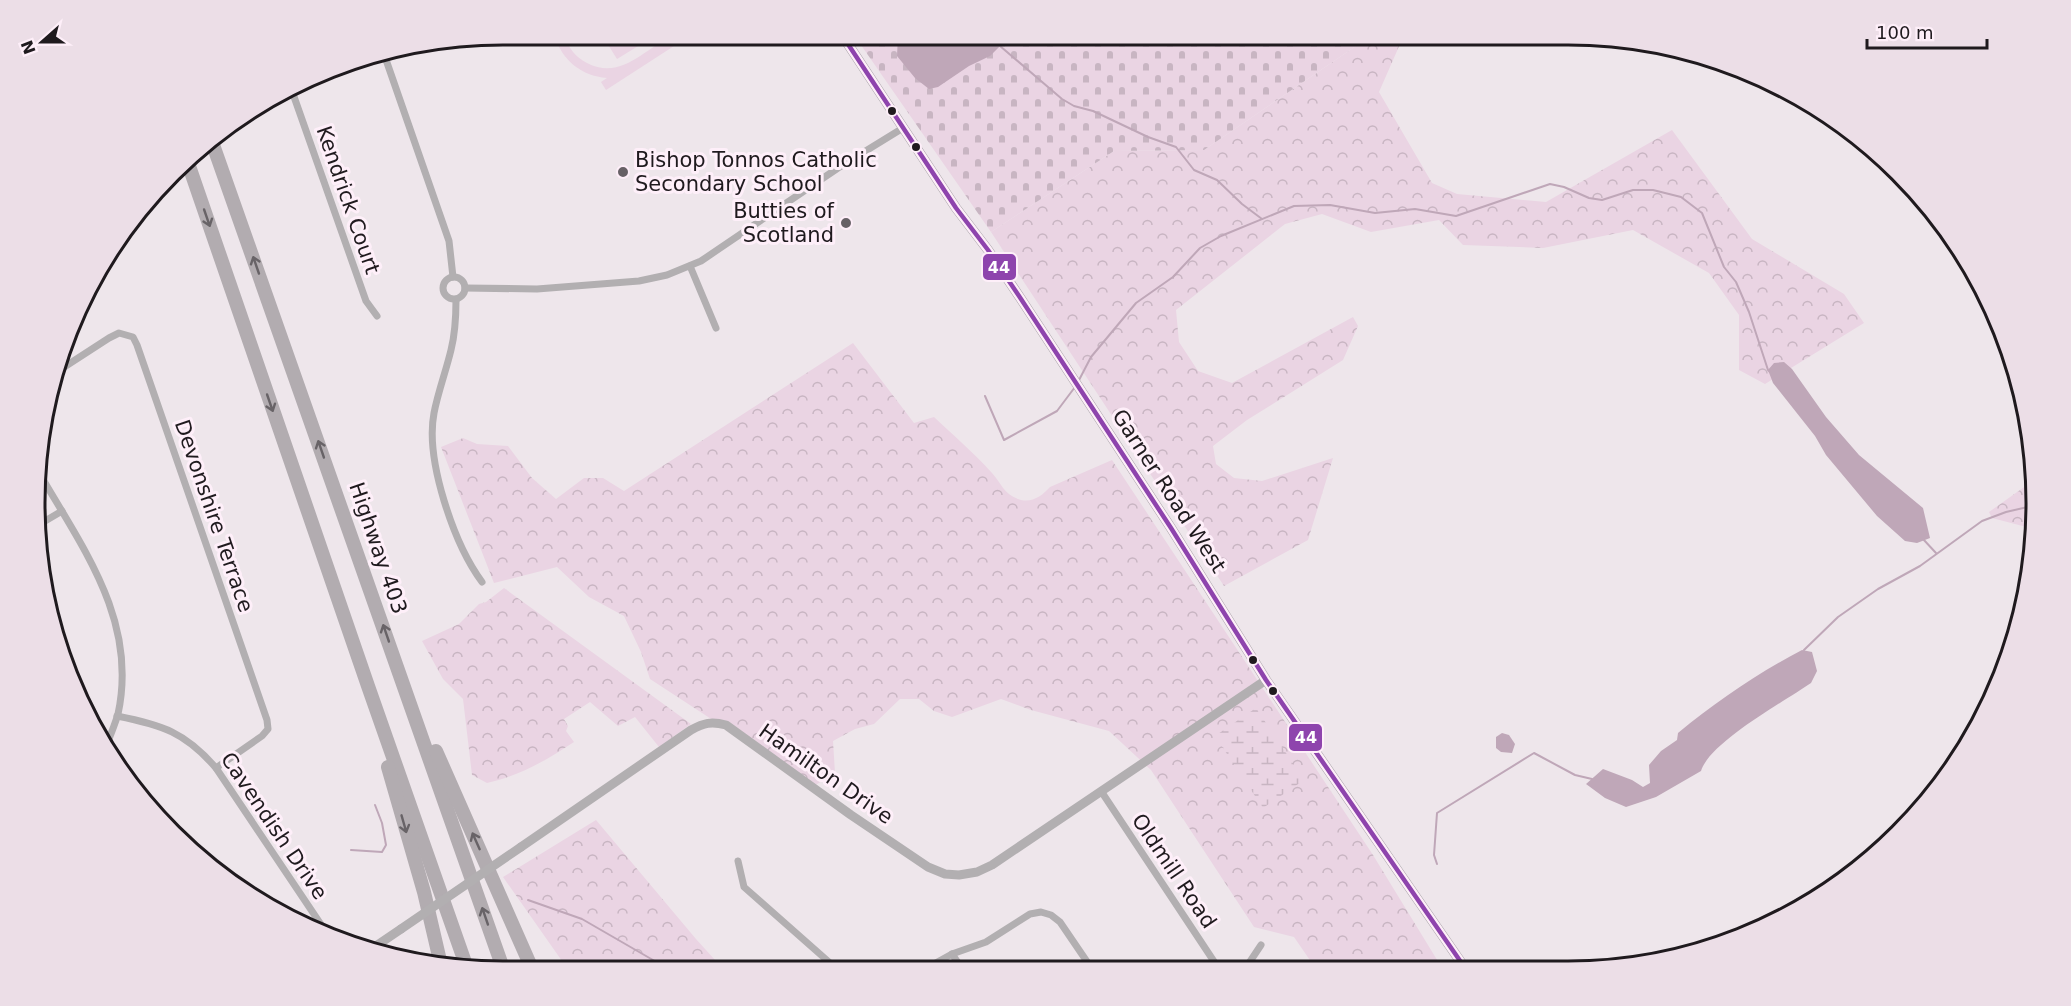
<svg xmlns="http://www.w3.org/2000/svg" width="2071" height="1006" font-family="'DejaVu Sans',sans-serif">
<defs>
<pattern id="forest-crowns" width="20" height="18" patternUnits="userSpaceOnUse" patternTransform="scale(1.5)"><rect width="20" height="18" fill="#ead4e3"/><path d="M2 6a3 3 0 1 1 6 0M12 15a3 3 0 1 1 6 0" fill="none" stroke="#c8b5c2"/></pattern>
<pattern id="wetland-marsh" width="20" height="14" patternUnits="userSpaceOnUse" patternTransform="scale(1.5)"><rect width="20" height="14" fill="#ead4e3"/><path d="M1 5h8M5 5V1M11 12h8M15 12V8" fill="none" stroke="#c8b5c2"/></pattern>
<pattern id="cemetery-stones" width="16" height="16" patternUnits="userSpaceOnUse" patternTransform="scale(1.5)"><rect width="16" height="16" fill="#ead4e3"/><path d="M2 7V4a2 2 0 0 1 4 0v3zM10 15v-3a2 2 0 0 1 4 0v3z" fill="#c8b5c2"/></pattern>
</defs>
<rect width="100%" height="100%" fill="#eee6eb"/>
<g fill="url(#forest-crowns)">
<polygon points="1372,35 1404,35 1379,92 1432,183 1457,194 1546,202 1672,130 1752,239 1844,294 1864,323 1765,384 1739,370 1739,315 1709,273 1633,230 1543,248 1463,245 1439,220 1371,232 1322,214 1285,224 1176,310 1179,342 1198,371 1232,383 1353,317 1358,326 1343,360 1247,420 1213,446 1216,464 1234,478 1262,481 1333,458 1308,540 1224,586 991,232 1114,151 1204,150"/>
<path d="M 853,343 L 914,423 L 934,417 C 953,435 974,453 992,473 C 1001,483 1004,494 1018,499 C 1031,504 1042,496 1050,487 L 1112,460 L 1373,855 L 1442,968 L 1316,969 L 1294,937 L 1254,927 L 1151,770 L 1109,731 L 1031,710 L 1001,699 L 952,717 L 934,711 L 919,699 L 900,699 L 874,724 L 855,729 L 833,741 L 835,773 L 814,786 L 650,679 L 641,652 L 624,616 L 589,597 L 557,567 L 494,583 L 441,447 L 463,438 L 477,444 L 508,446 L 532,478 L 556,499 L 584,478 L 603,478 L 624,491 Z"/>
<polygon points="2034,480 2036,503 2034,529 1992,518 1989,512"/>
<path d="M 504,588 L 691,724 L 659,747 L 635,717 L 618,726 L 590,702 L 564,719 L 568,726 L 566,731 L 574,742 C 547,760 519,776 487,783 L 472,775 L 463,699 L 443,679 L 422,641 L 459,624 L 479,604 L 486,602 Z"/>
<polygon points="596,820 696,939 725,971 569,971 503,877"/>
</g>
<polygon fill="url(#wetland-marsh)" points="1256,708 1304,780 1263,808 1215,736"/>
<polygon fill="url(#cemetery-stones)" points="854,35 1372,35 1204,150 1114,151 991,232"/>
<g fill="#ead4e3">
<path d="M 554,35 L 564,35 C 568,47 575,57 587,63 C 622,81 644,48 673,36 C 678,33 685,35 691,35 L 606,90 L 601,82 L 607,78 C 581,76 562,60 554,35 Z"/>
<polygon points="602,35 656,35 617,59"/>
</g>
<g fill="#bfa7b8">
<polygon points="898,35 929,35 944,42 955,40 963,35 1002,35 1000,46 990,56 969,66 938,87 929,89 915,78 897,56"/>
<polygon points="1784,362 1792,369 1826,417 1859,455 1923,508 1930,538 1917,543 1905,541 1877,516 1826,455 1815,436 1773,383 1768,370 1774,363"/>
<path d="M 1802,650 L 1812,652 L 1817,671 L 1811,683 C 1785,701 1710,742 1701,771 L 1656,797 L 1626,807 L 1605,798 L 1586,784 L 1603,769 L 1632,780 L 1643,787 L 1650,783 L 1649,765 L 1661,751 L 1677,740 L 1678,733 C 1717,701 1758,673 1802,650 Z"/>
<polygon points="1502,733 1509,735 1515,744 1512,753 1501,752 1496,748 1496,737"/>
</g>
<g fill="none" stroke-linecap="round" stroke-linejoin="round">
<g stroke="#bfa7b8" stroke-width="2">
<polyline points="1000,46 1062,99 1074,106 1093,111 1148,137 1176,147 1194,170 1217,180 1242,204 1262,219"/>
<polyline points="1078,382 1091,357 1136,303 1173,277 1200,248 1221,236 1294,206 1330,205 1375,213 1415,209 1456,216 1550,184 1564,187 1589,198 1602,200 1633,190 1653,190 1681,197 1702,213 1724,267 1736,282 1749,312 1768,370 1770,372"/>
<polyline points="985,396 1004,440 1057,411 1075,387"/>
<polyline points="1923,539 1936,553"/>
<polyline points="1804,650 1838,617 1878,589 1920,566 1982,521 2006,512 2036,505"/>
<polyline points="351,850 382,852 386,845 382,823 375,805"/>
<polyline points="1437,864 1434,855 1437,813 1534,753 1575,775 1592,779"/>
<polyline points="528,900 582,919 672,971"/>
</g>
<g stroke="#b2afb1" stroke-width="7">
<polyline points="384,54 449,241 453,277"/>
<polyline points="292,91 366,301 377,316"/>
<polyline points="690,266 716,328"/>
<circle cx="454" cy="288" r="11"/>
<polyline points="465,288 537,289 639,281 667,275 701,261 838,168 903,128"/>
<path d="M 456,300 C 456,317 455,334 451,350 C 446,371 438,392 434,413 C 425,460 454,544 482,582"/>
<polyline points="55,373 109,338 119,333 133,337 137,345 267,720 268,729 262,736 216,768"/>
<path d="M 41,476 C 84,550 138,622 118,714 C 115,724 111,734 107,744"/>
<polyline points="40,524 62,511"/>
<path d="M 117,716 C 162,725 185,732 216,768 L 330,938"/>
<polyline points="1101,791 1219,969"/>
<polyline points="738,861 744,887 838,970"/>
<polyline points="952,954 963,970"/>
<polyline points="1245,969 1261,945"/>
<polyline points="923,970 952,954 986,942 1030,914 1041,912 1051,915 1060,922 1092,969"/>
</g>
<g stroke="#b2afb1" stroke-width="9">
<path d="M 521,847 L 691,730 C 704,723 711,721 726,725 L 851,815 L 928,867 L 945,874 L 959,875 L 977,872 L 992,865 L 1266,680"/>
<polyline points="370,950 401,929"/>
</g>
<polyline stroke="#a7a5a7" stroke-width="10" points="842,35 956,208 988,250 1021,299 1171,528 1266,680 1465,968"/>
<g stroke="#b2acb0" stroke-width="14">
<polyline points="211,139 504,971"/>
<polyline points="188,163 368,686 467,968"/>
<polyline points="436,751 533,971"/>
<polyline points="388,767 424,892 441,965"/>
</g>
<polyline stroke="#b2afb1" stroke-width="9" points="401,929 521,847"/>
<g stroke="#feeff9" stroke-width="9">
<polyline id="bus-1" points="842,35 956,208 988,250 1021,299 1171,528 1266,680 1465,968"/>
</g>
<use href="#bus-1" stroke="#8e44ad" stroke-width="4.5"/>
</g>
<defs><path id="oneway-shaft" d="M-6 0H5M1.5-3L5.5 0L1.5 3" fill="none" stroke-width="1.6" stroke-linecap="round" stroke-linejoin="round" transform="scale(1.5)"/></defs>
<g stroke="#686367">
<use href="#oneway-shaft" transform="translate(207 218) rotate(71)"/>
<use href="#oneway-shaft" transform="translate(256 265) rotate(-109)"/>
<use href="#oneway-shaft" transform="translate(270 403) rotate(71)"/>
<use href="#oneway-shaft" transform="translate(321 449) rotate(-109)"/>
<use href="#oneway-shaft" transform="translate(386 633) rotate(-109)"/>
<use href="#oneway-shaft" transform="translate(404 824) rotate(74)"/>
<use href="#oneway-shaft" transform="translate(476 841) rotate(-114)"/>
<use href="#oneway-shaft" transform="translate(485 916) rotate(-109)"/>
</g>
<g fill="#1f1a1e" stroke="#feeff9" stroke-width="2">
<circle cx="892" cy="111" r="5"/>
<circle cx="916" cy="147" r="5"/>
<circle cx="1253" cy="660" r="5"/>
<circle cx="1273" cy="691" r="5"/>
</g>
<g fill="#676166" stroke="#feeff9" stroke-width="2">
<circle cx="623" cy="172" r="6"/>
<circle cx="846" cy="223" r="6"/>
</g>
<g text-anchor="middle" stroke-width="6" stroke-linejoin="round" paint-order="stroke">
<g font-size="21" fill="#1f1a1e" stroke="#feeff9" text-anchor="start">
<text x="635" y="167">Bishop Tonnos Catholic<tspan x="635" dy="24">Secondary School</tspan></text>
<text x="834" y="218" text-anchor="end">Butties of<tspan x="834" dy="24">Scotland</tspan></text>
</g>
<g font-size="21" fill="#1f1a1e" stroke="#feeff9">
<text transform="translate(348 200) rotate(71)" y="7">Kendrick Court</text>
<text transform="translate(1169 491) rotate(57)" y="7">Garner Road West</text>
<text transform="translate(214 516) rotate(71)" y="7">Devonshire Terrace</text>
<text transform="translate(378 548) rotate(71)" y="7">Highway 403</text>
<text transform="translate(826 774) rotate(35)" y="7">Hamilton Drive</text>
<text transform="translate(274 826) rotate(56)" y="7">Cavendish Drive</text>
<text transform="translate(1174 871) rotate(56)" y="7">Oldmill Road</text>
</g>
</g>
<path d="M0 0H2071V1006H0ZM503 45H1568A458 458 0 0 1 2026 503V503A458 458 0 0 1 1568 961H503A458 458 0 0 1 45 503V503A458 458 0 0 1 503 45Z" fill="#ecdee7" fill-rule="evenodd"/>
<path fill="none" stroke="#1f1a1e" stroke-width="3" d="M503 45H1568A458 458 0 0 1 2026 503V503A458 458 0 0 1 1568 961H503A458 458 0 0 1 45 503V503A458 458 0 0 1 503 45Z"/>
<g stroke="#feeff9" stroke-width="2">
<rect x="982" y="253" width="35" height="28" rx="6" fill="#8e44ad"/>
<rect x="1288" y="723" width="35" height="29" rx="6" fill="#8e44ad"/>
</g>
<g font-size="16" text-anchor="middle" font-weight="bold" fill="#fff">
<text x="999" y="273">44</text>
<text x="1306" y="743">44</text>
</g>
<g transform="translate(42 42) rotate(249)" stroke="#feeff9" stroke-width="4.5" paint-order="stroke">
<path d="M0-4.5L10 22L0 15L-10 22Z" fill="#1f1a1e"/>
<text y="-9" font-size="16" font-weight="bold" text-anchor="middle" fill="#1f1a1e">N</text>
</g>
<path d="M1867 39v9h120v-9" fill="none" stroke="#1f1a1e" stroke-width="3"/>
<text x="1876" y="39" font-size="18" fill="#1f1a1e" stroke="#feeff9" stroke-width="4.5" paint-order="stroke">100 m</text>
</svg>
